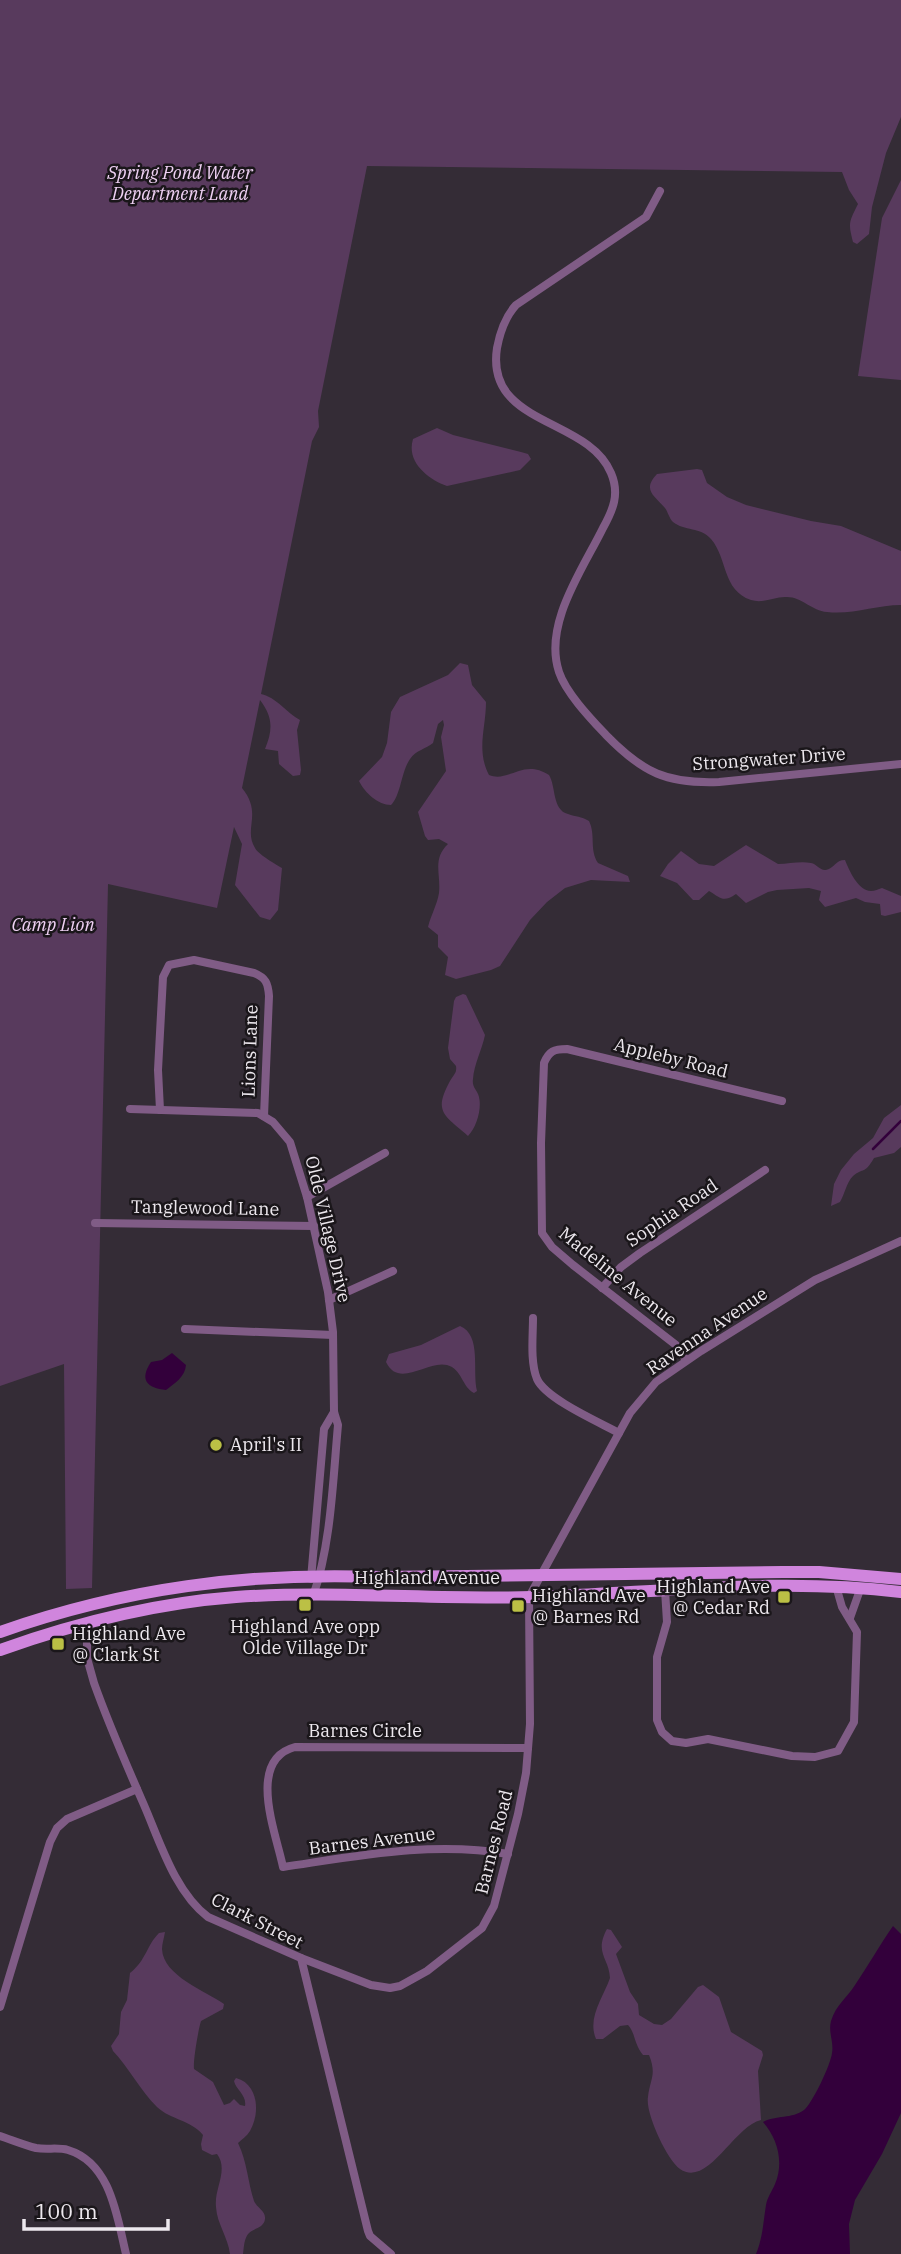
<svg xmlns="http://www.w3.org/2000/svg" width="901" height="2254" font-family="'IBM Plex Serif',serif">
<rect width="100%" height="100%" fill="#342c36"/>
<g fill="#583a5d">
<path d="M 0,0 L 901,0 L 901,117 L 886,153 L 872,207 L 869,234 L 857,244 L 853,242 C 848,223 849,222 858,204 L 849,190 L 842,172 L 367,166 L 318,411 L 319,427 L 312,441 L 261,694 C 276,697 287,713 300,720 L 297,730 L 301,770 L 300,775 L 293,776 L 279,764 L 278,751 L 265,749 C 273,730 273,717 260,700 L 242,788 C 263,814 243,828 255,848 C 258,854 275,864 282,868 L 278,910 L 270,920 L 260,917 L 235,885 L 242,844 L 234,827 L 217,908 L 108,884 L 92,1588 L 66,1589 L 64,1364 L 0,1386 Z"/>
<polygon points="901,180 901,380 858,376 882,218"/>
<path d="M 437,428 L 453,435 L 521,452 L 528,454 L 531,459 L 520,470 L 447,486 C 428,479 406,462 413,439 Z"/>
<path d="M 697,469 L 702,470 L 707,483 L 727,497 L 746,505 L 811,521 L 841,526 L 901,551 L 901,605 C 876,605 852,615 827,612 C 812,611 802,597 787,597 C 775,596 764,604 751,600 C 722,590 728,559 711,539 C 701,527 684,531 673,522 C 669,518 668,512 665,508 C 654,495 642,490 657,474 Z"/>
<path d="M 460,663 L 468,665 L 472,685 L 486,702 C 486,728 476,750 489,775 C 509,783 523,758 549,775 C 556,786 552,810 568,814 C 576,817 581,816 589,821 C 596,835 589,849 598,863 L 628,876 L 630,882 L 591,880 L 565,888 L 547,902 L 530,920 L 500,966 L 491,970 L 456,979 L 445,975 L 448,957 L 438,947 L 438,935 L 428,927 C 431,915 437,905 439,893 C 441,874 432,859 448,844 L 439,839 L 428,840 L 425,836 L 418,812 L 446,771 L 441,737 L 444,725 L 443,720 L 438,724 L 433,743 C 426,749 416,750 410,759 C 401,772 401,795 391,805 C 378,805 365,793 359,781 L 382,757 L 387,743 L 391,712 L 400,697 L 448,675 Z"/>
<path d="M 746,845 L 778,864 C 789,864 800,861 811,863 C 817,864 820,871 826,870 C 835,868 835,860 845,860 C 849,870 858,891 871,891 C 875,891 878,889 882,888 L 901,896 L 901,912 L 885,916 L 881,915 L 880,904 L 865,902 L 856,898 L 825,907 L 819,900 L 821,891 L 809,888 L 777,890 L 768,892 L 746,903 L 736,894 C 723,903 721,898 709,891 L 699,900 L 693,900 L 677,883 L 660,876 L 668,864 L 681,851 L 699,864 L 714,866 Z"/>
<path d="M 463,994 L 466,995 L 485,1035 C 482,1050 474,1064 473,1079 C 472,1086 475,1088 478,1094 C 483,1106 477,1127 468,1136 C 444,1115 433,1112 450,1081 C 454,1074 457,1073 456,1066 L 450,1059 L 448,1048 L 454,1001 L 456,997 Z"/>
<path d="M 901,1105 L 901,1147 L 894,1153 L 874,1158 C 864,1175 864,1167 853,1176 C 846,1183 845,1194 840,1202 L 831,1206 L 834,1184 L 841,1170 L 854,1154 L 873,1138 L 884,1118 Z"/>
<path d="M 460,1326 C 482,1335 472,1371 477,1391 L 474,1393 C 462,1387 462,1369 447,1365 C 427,1360 399,1389 386,1362 L 389,1354 L 421,1345 Z"/>
<path d="M 607,1929 L 611,1930 L 622,1947 L 616,1954 L 630,1992 L 638,2004 L 639,2015 L 654,2024 L 662,2025 L 671,2019 L 698,1987 L 703,1985 L 719,1997 L 731,2032 L 762,2051 L 763,2055 L 758,2071 L 761,2120 C 733,2127 708,2188 680,2169 C 667,2160 645,2113 648,2097 C 650,2079 657,2075 649,2055 L 643,2055 C 634,2044 635,2032 628,2025 L 620,2026 L 603,2039 L 596,2039 C 587,2018 603,1998 610,1978 C 609,1958 594,1953 607,1929 Z"/>
<path d="M 165,1932 C 164,1938 162,1944 162,1949 C 163,1976 206,1991 224,2004 L 223,2009 L 201,2021 C 198,2031 193,2061 194,2069 L 213,2082 L 224,2105 L 230,2103 L 234,2099 L 240,2105 L 245,2106 C 247,2095 236,2090 234,2081 L 236,2078 C 259,2084 260,2114 250,2131 C 247,2136 242,2139 238,2143 C 247,2161 248,2183 254,2201 C 257,2208 266,2211 265,2219 C 264,2228 254,2228 249,2233 C 244,2238 244,2247 243,2254 L 230,2254 C 228,2237 217,2224 216,2207 C 214,2188 229,2170 217,2154 L 212,2155 L 202,2150 L 201,2144 L 203,2135 C 191,2120 171,2120 157,2107 C 140,2090 129,2068 113,2051 L 111,2046 L 119,2034 L 121,2012 L 127,2000 L 130,1973 C 147,1959 146,1946 159,1933 Z"/>
</g>
<g fill="#33003b">
<path d="M 172,1353 L 186,1365 C 185,1377 175,1383 166,1390 C 147,1388 139,1380 151,1362 L 162,1360 Z"/>
<path d="M 893,1926 L 901,1934 L 901,2113 L 882,2154 L 855,2200 L 849,2224 L 850,2254 L 756,2254 C 763,2237 763,2223 766,2205 C 767,2198 772,2191 775,2184 C 784,2163 778,2139 763,2122 C 776,2115 792,2119 804,2110 C 812,2104 831,2064 832,2053 C 834,2042 828,2032 831,2021 C 836,2005 846,1999 855,1985 C 868,1966 879,1946 893,1926 Z"/>
</g>
<g fill="none" stroke-linecap="round" stroke-linejoin="round">
<polyline stroke="#33003b" stroke-width="2.5" points="873,1149 901,1121"/>
<g stroke="#805c86" stroke-width="8">
<path d="M 660,191 L 646,217 L 516,305 C 505,317 500,332 497,348 C 485,426 588,417 611,473 C 620,494 613,510 603,528 C 583,569 543,624 559,672 C 566,693 591,719 606,735 C 643,773 667,784 719,782 L 901,764"/>
<path d="M 130,1109 L 258,1113 L 273,1122 L 290,1142 L 307,1197 L 328,1292 L 333,1332 L 334,1412 L 338,1425 C 333,1479 331,1546 313,1596"/>
<path d="M 160,1110 L 158,1070 L 163,977 L 169,965 L 194,960 L 254,973 C 266,978 268,983 269,996 L 264,1116"/>
<polyline points="307,1197 385,1153"/>
<polyline points="95,1223 314,1226"/>
<polyline points="602,1288 621,1267 640,1253 765,1170"/>
<polyline points="329,1300 393,1271"/>
<path d="M 533,1318 C 533,1336 530,1362 537,1379 C 546,1399 599,1422 619,1433"/>
<polyline points="185,1329 333,1335"/>
<path d="M 686,1360 L 676,1345 L 573,1265 L 552,1247 L 542,1233 L 541,1143 L 544,1063 C 549,1051 554,1049 567,1049 L 782,1101"/>
<polyline points="311,1579 324,1429 334,1412"/>
<polyline points="665,1590 667,1622 657,1657 657,1720 662,1732 672,1741 686,1743 708,1739 792,1756 815,1757 838,1751 854,1722 857,1632 842,1607 836,1586"/>
<polyline points="850,1618 861,1587"/>
<path d="M 87,1622 L 87,1658 L 94,1683 C 109,1725 126,1764 144,1805 C 160,1842 175,1892 208,1917 L 301,1958 L 368,2231 L 370,2236 L 391,2254"/>
<path d="M 508,1854 C 432,1841 358,1856 283,1867 C 276,1833 246,1760 295,1747 L 528,1748"/>
<polyline points="301,1958 371,1985 390,1988 400,1986 427,1971 482,1928 494,1906 518,1814 526,1773 530,1724 529,1597 630,1413 656,1382 701,1351 815,1280 901,1241"/>
<polyline points="0,2007 50,1842 57,1828 67,1819 137,1789"/>
<path d="M 0,2136 C 12,2140 24,2145 36,2148 C 47,2150 58,2147 68,2150 C 111,2163 117,2217 126,2254"/>
</g>
<g stroke="#d085dd" stroke-width="12">
<path d="M 0,1632 C 125,1588 248,1572 380,1577 L 783,1572 L 819,1572 L 901,1579"/>
<path d="M 0,1650 C 76,1623 155,1603 236,1597 C 335,1590 434,1600 532,1597 C 655,1593 778,1577 901,1592"/>
</g>
</g>
<g fill="#bbc045" stroke="#1a161a" stroke-width="2.5">
<circle cx="216" cy="1445" r="7"/>
<rect x="777" y="1590" width="14" height="14" rx="3.5"/>
<rect x="298" y="1598" width="14" height="14" rx="3.5"/>
<rect x="511" y="1599" width="14" height="14" rx="3.5"/>
<rect x="51" y="1637" width="14" height="14" rx="3.5"/>
</g>
<g text-anchor="middle" stroke-width="5" stroke-linejoin="round" paint-order="stroke">
<g font-size="18" font-style="italic" fill="#efd1f4" stroke="#1a161a">
<text x="180" y="179">Spring Pond Water<tspan x="180" dy="21">Department Land</tspan></text>
<text x="53" y="931">Camp Lion</text>
</g>
<g font-size="18" fill="#ede8ee" stroke="#1a161a">
<text transform="translate(769 759) rotate(-4)" y="6">Strongwater Drive</text>
<text transform="translate(250 1051) rotate(-88)" y="6">Lions Lane</text>
<text transform="translate(671 1058) rotate(14)" y="6">Appleby Road</text>
<text transform="translate(205 1208) rotate(1)" y="6">Tanglewood Lane</text>
<text transform="translate(672 1213) rotate(-34)" y="6">Sophia Road</text>
<text transform="translate(328 1229) rotate(77)" y="6">Olde Village Drive</text>
<text transform="translate(618 1277) rotate(39)" y="6">Madeline Avenue</text>
<text transform="translate(707 1331) rotate(-34)" y="6">Ravenna Avenue</text>
<text x="427" y="1584">Highland Avenue</text>
<text x="365" y="1737">Barnes Circle</text>
<text transform="translate(372 1841) rotate(-7)" y="6">Barnes Avenue</text>
<text transform="translate(494 1842) rotate(-76)" y="6">Barnes Road</text>
<text transform="translate(257 1921) rotate(27)" y="6">Clark Street</text>
</g>
<g font-size="18" fill="#ede8ee" stroke="#1a161a" text-anchor="start">
<text x="230" y="1451">April's II</text>
<text x="770" y="1593" text-anchor="end">Highland Ave<tspan x="770" dy="21">@ Cedar Rd</tspan></text>
<text x="532" y="1602">Highland Ave<tspan x="532" dy="21">@ Barnes Rd</tspan></text>
<text x="305" y="1633" text-anchor="middle">Highland Ave opp<tspan x="305" dy="21">Olde Village Dr</tspan></text>
<text x="72" y="1640">Highland Ave<tspan x="72" dy="21">@ Clark St</tspan></text>
</g>
</g>
<path d="M24 2219v10h144v-10" fill="none" stroke="#ede8ee" stroke-width="3.5"/>
<text x="35" y="2219" font-size="21" fill="#ede8ee" stroke="#1a161a" stroke-width="5" paint-order="stroke">100 m</text>
</svg>
